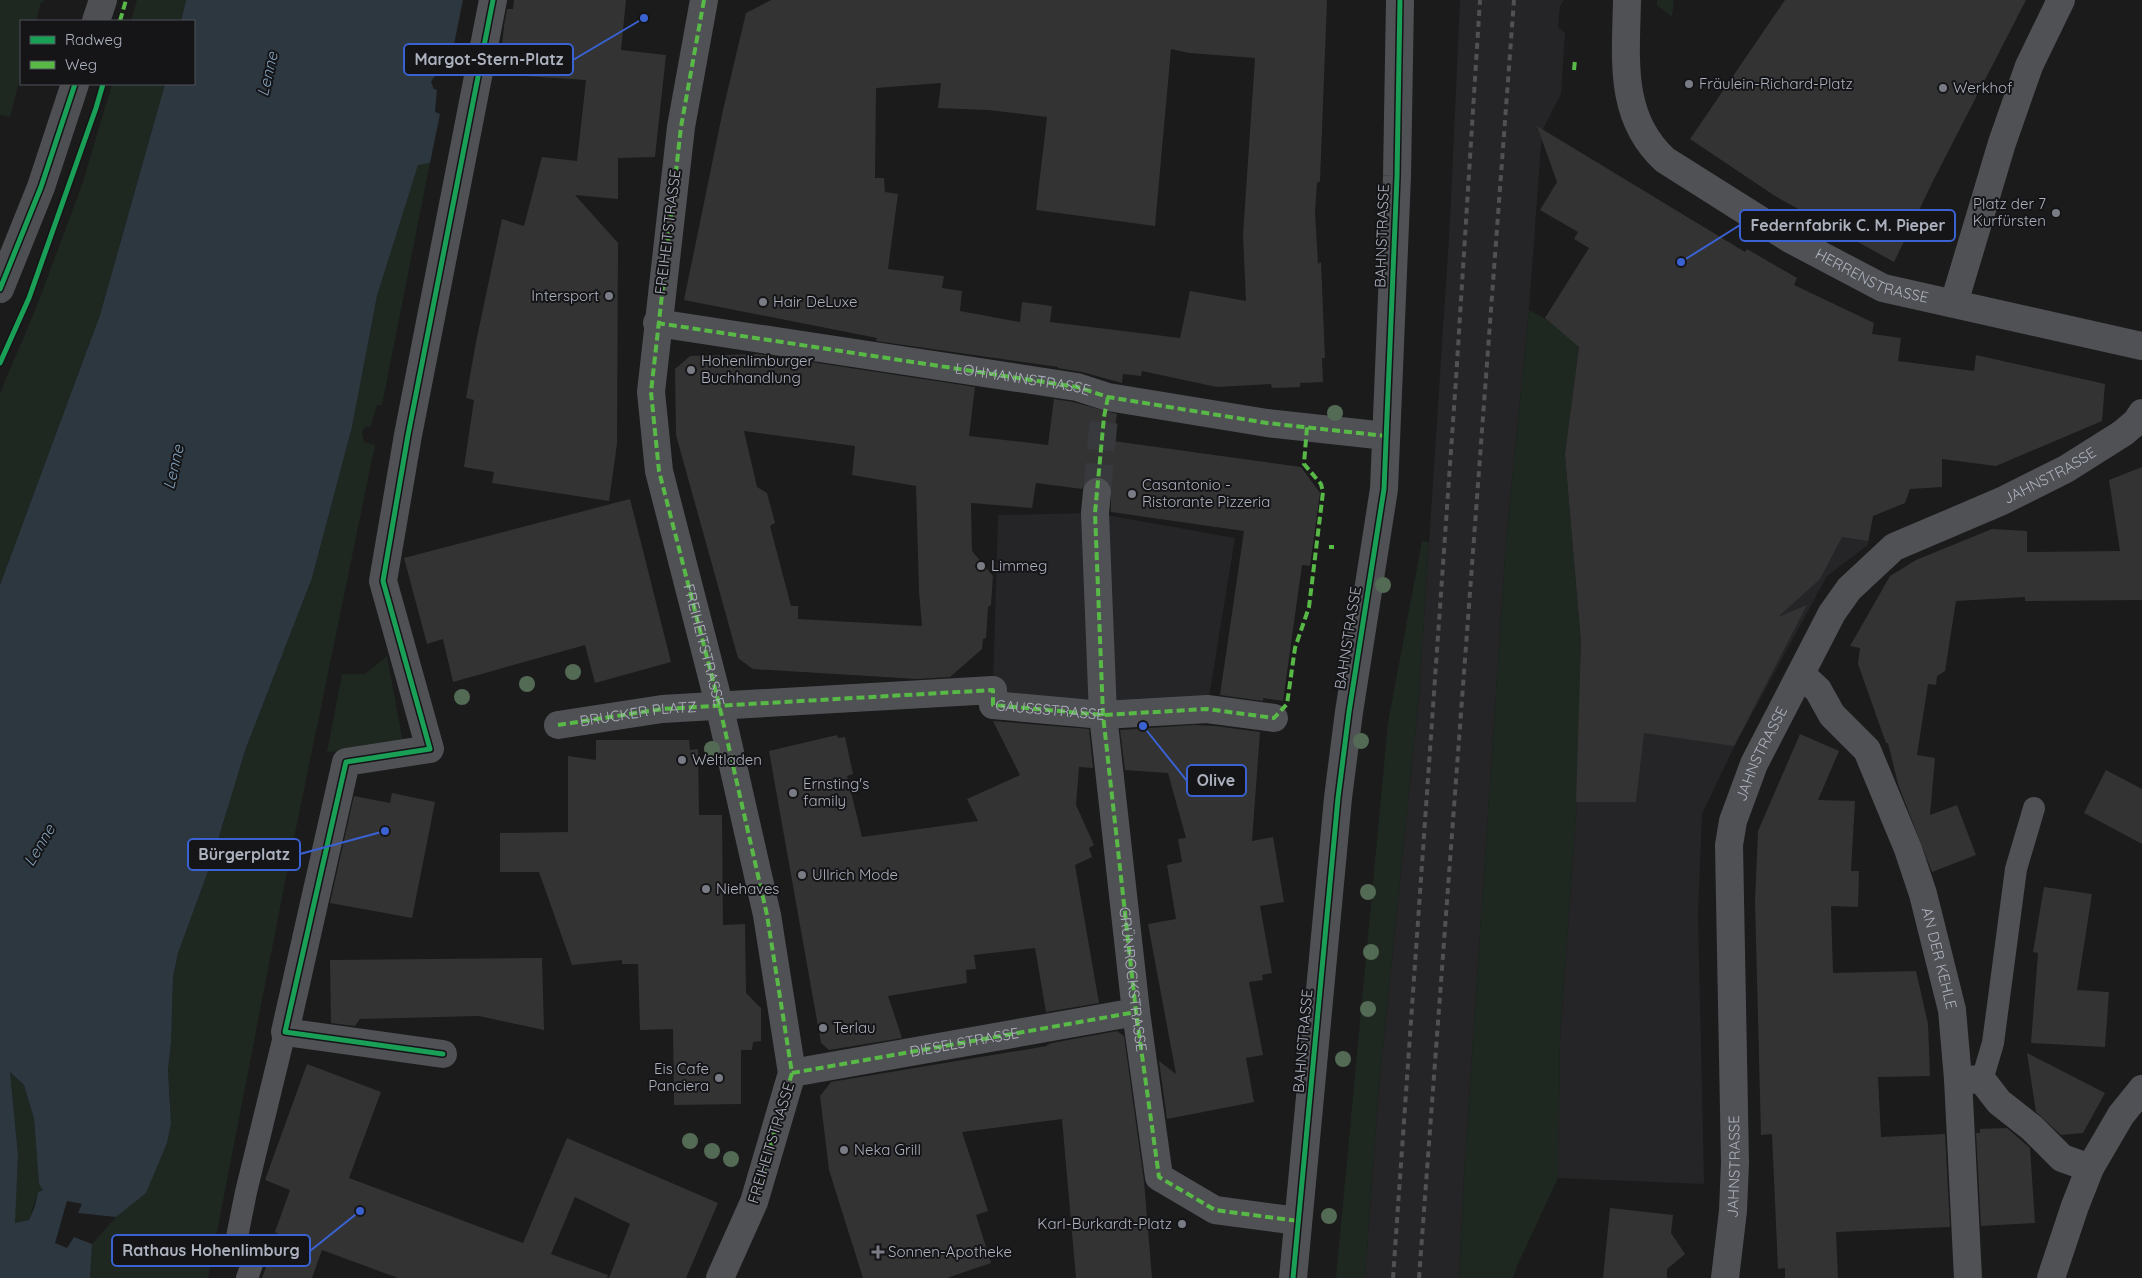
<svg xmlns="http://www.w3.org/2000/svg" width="2142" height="1278" font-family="Quicksand,sans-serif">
<rect width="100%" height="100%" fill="#1b1b1c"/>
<g fill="#252528">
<polygon points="1460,0 1564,0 1560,6 1558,27 1565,33 1561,94 1542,131 1529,310 1506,541 1464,1175 1459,1278 1365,1278 1379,1087 1419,696 1450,222"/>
<polygon points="1583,317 1892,410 1868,545 1827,576 1733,749 1702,814 1698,915 1704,1184 1558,1178 1560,1039 1577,802 1581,642 1565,454"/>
<polygon points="1095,513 1235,538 1207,709 1103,715 993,690 998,515"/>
</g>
<g fill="#1e2720">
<polygon points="0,0 45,0 41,3 36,21 21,21 21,75 10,117 0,115"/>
<polygon points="137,0 186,0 181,21 131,21"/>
<polygon points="1657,0 1674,0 1672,17 1657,5"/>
<polygon points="112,84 165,84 100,315 0,585 0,393 36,308 82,185"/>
<polygon points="430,163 382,405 377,405 371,426 365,427 362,432 364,442 375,445 285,882 208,1278 90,1278 92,1244 116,1217 159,1160 167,1143 171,1124 168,1070 171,1043 173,977 178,953 210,866 246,748 312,578 352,427 377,296 418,164"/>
<polygon points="1529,310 1580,338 1565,454 1581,642 1577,802 1560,1039 1558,1178 1518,1264 1513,1278 1459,1278 1464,1175 1506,541"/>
<polygon points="1422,541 1429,542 1419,696 1379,1087 1365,1278 1336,1278 1388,722"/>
<polygon points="387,656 404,748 327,752 342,674 365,674"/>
<polygon points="10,1072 24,1085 34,1119 39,1184 43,1190 38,1192 29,1220 14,1223 18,1155"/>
</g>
<path fill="#2c373f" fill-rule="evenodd" d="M 186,0 L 463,0 L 448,74 L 436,74 L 431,82 L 434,89 L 437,90 L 435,112 L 440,114 L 430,163 L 418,165 L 377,296 L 352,427 L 312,578 L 246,748 L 210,866 L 178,953 L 173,977 L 171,1043 L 168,1070 L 171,1124 L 167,1143 L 146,1193 L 116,1217 L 78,1213 L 82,1204 L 67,1201 L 55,1243 L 67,1248 L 74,1237 L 92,1244 L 90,1278 L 0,1278 L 0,585 L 100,315 L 165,84 L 194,84 L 194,21 L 181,21 ZM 10,1072 L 24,1085 L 34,1119 L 39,1184 L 43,1190 L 38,1192 L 35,1206 L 29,1220 L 15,1223 L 18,1155 Z"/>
<g fill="#333334" fill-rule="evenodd">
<polygon points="514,0 626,0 621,50 666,55 655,157 618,158 618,199 575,195 618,243 617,444 609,501 492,483 494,472 464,467 474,400 466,398 476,342 502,219 524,226 542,157 577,161 586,80 507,75 507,67 500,66 504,26 507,9 513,9"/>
<path d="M 771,0 L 1327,0 L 1320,181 L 1317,183 L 1315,212 L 1318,264 L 1321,262 L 1325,358 L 1322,358 L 1323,382 L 1300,383 L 1300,387 L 1272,388 L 1271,384 L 1217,387 L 1142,371 L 1141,376 L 1123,374 L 1122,383 L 1082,372 L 1058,368 L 1058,367 L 876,341 L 877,338 L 684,300 L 723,110 L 746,13 ZM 1171,49 L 1189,53 L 1255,58 L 1243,235 L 1246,301 L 1190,291 L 1180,338 L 1050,322 L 1052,306 L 1022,302 L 1020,322 L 960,311 L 962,291 L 942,288 L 944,276 L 888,269 L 898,194 L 885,192 L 884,178 L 875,178 L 876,88 L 941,83 L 938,108 L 989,110 L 1047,117 L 1036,210 L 1155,226 Z"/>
<polygon points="1785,0 2026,0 1934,179 1894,262 1775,196 1690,139"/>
<polygon points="1537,126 1745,252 1747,249 1797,278 1794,285 1874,323 1872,334 1901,338 1898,361 1974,371 1976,355 2105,384 2102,421 1996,466 1942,459 1942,487 1910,489 1905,503 1873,516 1868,541 1842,537 1820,579 1778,617 1807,605 1734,746 1644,733 1636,802 1576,802 1581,642 1565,454 1579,347 1545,318 1589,248 1574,239 1578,232 1540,210 1557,182"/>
<path d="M 758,354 L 975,387 L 969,436 L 1048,445 L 1054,399 L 1073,402 L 1117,414 L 1113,441 L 1301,467 L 1320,493 L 1310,566 L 1302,565 L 1283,701 L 1263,698 L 1263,701 L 1220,695 L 1244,531 L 1111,512 L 1111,486 L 1106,479 L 1098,476 L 1090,478 L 1085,483 L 1082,489 L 1036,483 L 1032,508 L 971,503 L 972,551 L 993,576 L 991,605 L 988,607 L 986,638 L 983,639 L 982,649 L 950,677 L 917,679 L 753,669 L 738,658 L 676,435 L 675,369 L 690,356 ZM 744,431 L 855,446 L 852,475 L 916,486 L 919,592 L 922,626 L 798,619 L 798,606 L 791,606 L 770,526 L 775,523 L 767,493 L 757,487 Z"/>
<polygon points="2142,467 2142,600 2025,601 2025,597 1956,601 1945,671 1937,676 1936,685 1928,684 1917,755 1935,758 1930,815 1957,805 1976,855 1932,872 1898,784 1888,743 1886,743 1858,664 1860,648 1850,646 1890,576 1916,560 1992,529 2027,531 2027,552 2120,551 2109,480"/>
<polygon points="630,499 671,662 595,683 585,645 453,682 443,639 427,644 404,558"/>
<polygon points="993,721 1089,729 1093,768 1079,767 1076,805 1094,845 1089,848 1092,857 1075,865 1099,1003 1046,1012 1035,948 974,955 976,969 966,970 967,983 888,996 902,1038 829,1050 821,1043 769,751 837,735 838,738 845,737 853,774 847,776 862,837 978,821 967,799 1020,775"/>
<polygon points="1193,725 1215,726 1260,732 1252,841 1273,837 1284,902 1260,906 1272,973 1262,975 1263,980 1249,982 1263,1055 1246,1058 1254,1102 1167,1119 1159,1061 1176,1074 1148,924 1176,919 1167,865 1182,862 1178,839 1186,838 1168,773 1125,770 1120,730"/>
<polygon points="1800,734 1839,751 1818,800 1855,801 1851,871 1859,871 1858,907 1831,906 1833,973 1916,971 1928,1024 1930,1076 1878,1077 1881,1137 1945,1134 1950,1227 1836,1232 1838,1278 1785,1278 1785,1268 1778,1269 1772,1134 1761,1135 1755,901 1758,831"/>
<polygon points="596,740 689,740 690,750 698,749 699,815 722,815 723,925 745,924 746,993 761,1008 761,1041 753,1042 752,1050 741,1050 741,1104 674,1105 673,1029 640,1030 638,964 622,964 622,960 572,965 539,872 500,872 500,833 568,832 568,756 596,760"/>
<polygon points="2106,770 2142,789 2142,844 2084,813"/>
<polygon points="392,793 435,802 412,918 330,903 354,796 390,803"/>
<polygon points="2044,887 2092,894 2077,990 2109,992 2105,1047 2031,1043 2038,953 2033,952"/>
<polygon points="542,958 544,1030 479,1016 360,1019 355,1026 331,1023 330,960"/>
<polygon points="1117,1031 1124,1036 1144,1181 1152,1278 1076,1278 1062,1119 962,1132 988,1211 976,1215 991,1263 947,1278 863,1278 829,1170 820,1096 831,1082 1047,1046 1047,1045 1052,1043"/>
<polygon points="2027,1053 2105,1093 2083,1133 2061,1135 2036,1112"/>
<polygon points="307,1064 381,1092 349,1178 523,1243 567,1138 718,1203 686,1278 609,1278 630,1224 575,1197 551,1254 608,1275 607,1278 398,1278 322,1250 312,1278 262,1278 278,1234 275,1232 290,1190 265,1180"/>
<polygon points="2007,1128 2030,1148 2035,1223 1981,1226 1976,1133 1980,1133 1980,1129"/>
<polygon points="1610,1208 1673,1215 1671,1233 1685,1254 1667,1269 1667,1278 1603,1278"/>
</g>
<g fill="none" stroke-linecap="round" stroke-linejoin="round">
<polyline stroke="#38393c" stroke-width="28" stroke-dasharray="28 14" stroke-linecap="butt" points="1097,492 1104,417"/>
<g stroke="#505155" stroke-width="22">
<polyline points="1982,1080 1993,1043 2016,869 2034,808"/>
<polyline points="247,1278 252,1264 236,1242 246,1192 285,1032"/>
</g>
<g stroke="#505155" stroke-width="28">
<polyline points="704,0 681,127 651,392 659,471 719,704 767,915 792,1073 754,1202 720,1278"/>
<path id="s1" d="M 1627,0 C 1626,58 1618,117 1665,160 L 1790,239 L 1883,288 L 2142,346"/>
<polyline points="1954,303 2002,143 2029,66 2061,0"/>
<path id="s2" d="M 657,323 L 1077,387 L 1108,397 L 1267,423 L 1386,436"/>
<polyline points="1097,492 1095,513 1103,715 1136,1012 1159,1177 1215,1210 1298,1221"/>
<path id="s3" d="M 1802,675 L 1818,690 L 1832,715 L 1867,750 L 1908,849 L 1923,894 L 1952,1010 L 1958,1079 L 1968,1278"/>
<polyline points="558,725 662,709 993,690 993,705 1103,715 1207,709 1274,718"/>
<polyline points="443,1054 285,1032 346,762 430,749 383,581 408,435 493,0"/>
<path id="s4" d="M 792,1073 L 1136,1012"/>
<polyline points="1958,1079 1982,1080 1999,1102 2032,1128 2062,1158 2090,1168"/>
<polyline points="1293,1278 1338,798 1349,712 1384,489 1397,176 1400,0"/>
<path id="s5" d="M 1725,1278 L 1733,1211 L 1735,1163 L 1729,845 L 1733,821 L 1754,764 L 1832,613 L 1849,589 L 1894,547 L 2002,501 L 2066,469 L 2123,433 L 2136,422 L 2142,413"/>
<polyline points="2051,1278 2075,1206 2090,1168 2121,1115 2142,1089"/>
</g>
<g stroke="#4e4f53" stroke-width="28">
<polyline points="96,21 103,0"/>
<polyline points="0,289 41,187 75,84"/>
</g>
<g stroke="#505154" stroke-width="4" stroke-dasharray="6 5" stroke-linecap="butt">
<polyline points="1393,1278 1456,379 1480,0"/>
<polyline points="1419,1278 1514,0"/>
</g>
<g stroke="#58b947" stroke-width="4" stroke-dasharray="8 4" stroke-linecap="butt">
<path id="s6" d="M 704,0 L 681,127 L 651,392 L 659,471 L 719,704 L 767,915 L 792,1073 L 754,1202"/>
<polyline points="120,21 126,0"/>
<polyline points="1574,70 1575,60"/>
<polyline points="657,323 1077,387 1108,397 1267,423 1386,436"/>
<path id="s7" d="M 1108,397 L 1104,417 L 1095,513 L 1103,715 L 1136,1012 L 1159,1177 L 1215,1210 L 1298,1221"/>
<polyline points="1329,547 1334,547"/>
<path id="s8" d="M 558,725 L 662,709 L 993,690 L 993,705 L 1103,715 L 1207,709 L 1274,718 L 1287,704 L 1295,648 L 1309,607 L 1323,492 L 1321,484 L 1304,464 L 1307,427"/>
<polyline points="792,1073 1136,1012"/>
</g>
<g stroke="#151518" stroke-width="8">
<g id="cycleway">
<polyline points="0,289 41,187 75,84"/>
<polyline points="0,363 29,298 96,108 103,84"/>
<polyline points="443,1054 285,1032 346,762 430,749 383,581 408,435 493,0"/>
<polyline points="1293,1278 1338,798 1349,712 1384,489 1397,176 1400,0"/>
</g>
</g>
<use href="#cycleway" stroke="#1a9f57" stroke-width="5"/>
</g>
<g fill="#536a55">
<circle cx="1335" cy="413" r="8"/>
<circle cx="1383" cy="585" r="8"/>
<circle cx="573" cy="672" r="8"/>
<circle cx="527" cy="684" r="8"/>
<circle cx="462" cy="697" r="8"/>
<circle cx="1361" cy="741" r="8"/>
<circle cx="712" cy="749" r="8"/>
<circle cx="1368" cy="892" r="8"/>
<circle cx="1371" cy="952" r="8"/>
<circle cx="1368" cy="1009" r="8"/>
<circle cx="1343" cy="1059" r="8"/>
<circle cx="690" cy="1141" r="8"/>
<circle cx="712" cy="1151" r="8"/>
<circle cx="731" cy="1159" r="8"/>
<circle cx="1329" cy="1216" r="8"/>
</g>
<g fill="#797c85" stroke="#151518" stroke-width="2">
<circle cx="1689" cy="84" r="5"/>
<circle cx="1943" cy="88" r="5"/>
<circle cx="2056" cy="213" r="5"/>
<circle cx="609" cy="296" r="5"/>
<circle cx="763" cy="302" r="5"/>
<circle cx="691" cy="370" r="5"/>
<circle cx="1132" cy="494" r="5"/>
<circle cx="981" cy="566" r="5"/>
<circle cx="682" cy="760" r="5"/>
<circle cx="793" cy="793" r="5"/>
<circle cx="802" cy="875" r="5"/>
<circle cx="706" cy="889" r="5"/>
<circle cx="823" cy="1028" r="5"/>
<circle cx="719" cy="1078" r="5"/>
<circle cx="844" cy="1150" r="5"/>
<circle cx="1182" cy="1224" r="5"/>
<path d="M875.5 1244.5h5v5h5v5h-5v5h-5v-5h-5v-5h5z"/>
</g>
<g text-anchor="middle" stroke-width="4" stroke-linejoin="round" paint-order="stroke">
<g font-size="15" fill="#acb1be" stroke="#151518" text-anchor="start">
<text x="1699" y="89">Fräulein-Richard-Platz</text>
<text x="1953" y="93">Werkhof</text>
<text x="2046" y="209" text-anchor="end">Platz der 7<tspan x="2046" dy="17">Kurfürsten</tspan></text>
<text x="599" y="301" text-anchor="end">Intersport</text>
<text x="773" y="307">Hair DeLuxe</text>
<text x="701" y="366">Hohenlimburger<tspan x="701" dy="17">Buchhandlung</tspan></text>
<text x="1142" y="490">Casantonio -<tspan x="1142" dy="17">Ristorante Pizzeria</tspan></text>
<text x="991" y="571">Limmeg</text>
<text x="692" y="765">Weltladen</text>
<text x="803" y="789">Ernsting's<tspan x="803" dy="17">family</tspan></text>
<text x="812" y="880">Ullrich Mode</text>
<text x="716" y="894">Niehaves</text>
<text x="833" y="1033">Terlau</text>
<text x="709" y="1074" text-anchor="end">Eis Cafe<tspan x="709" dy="17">Panciera</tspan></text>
<text x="854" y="1155">Neka Grill</text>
<text x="1172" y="1229" text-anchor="end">Karl-Burkardt-Platz</text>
<text x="888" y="1257">Sonnen-Apotheke</text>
</g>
<g font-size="15" fill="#acb1be" stroke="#151518">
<text transform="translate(668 232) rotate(-83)" y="5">FREIHEITSTRASSE</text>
<text transform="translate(1382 236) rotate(-88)" y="5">BAHNSTRASSE</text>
<text dy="5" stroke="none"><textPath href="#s1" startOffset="409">HERRENSTRASSE</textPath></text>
<text dy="5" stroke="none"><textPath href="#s2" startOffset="370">LOHMANNSTRASSE</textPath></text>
<text dy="5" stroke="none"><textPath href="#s5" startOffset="951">JAHNSTRASSE</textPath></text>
<text transform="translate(1348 638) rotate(-81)" y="5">BAHNSTRASSE</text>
<text dy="5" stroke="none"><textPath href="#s6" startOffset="655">FREIHEITSTRASSE</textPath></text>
<text dy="5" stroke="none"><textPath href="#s8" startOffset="509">GAUSSSTRASSE</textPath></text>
<text dy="5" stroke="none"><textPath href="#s8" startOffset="81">BRUCKER PLATZ</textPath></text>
<text dy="5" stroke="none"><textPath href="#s5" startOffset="531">JAHNSTRASSE</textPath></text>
<text dy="5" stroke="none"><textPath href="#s3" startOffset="321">AN DER KEHLE</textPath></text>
<text dy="5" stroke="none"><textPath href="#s7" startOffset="585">GRÜNROCKSTRASSE</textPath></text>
<text transform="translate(1303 1041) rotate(-85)" y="5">BAHNSTRASSE</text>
<text dy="5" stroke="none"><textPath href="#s4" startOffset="175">DIESELSTRASSE</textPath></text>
<text transform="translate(771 1143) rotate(-73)" y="5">FREIHEITSTRASSE</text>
<text dy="5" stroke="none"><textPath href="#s5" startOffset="112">JAHNSTRASSE</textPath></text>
</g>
<g font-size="16" font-style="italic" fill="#80a0bb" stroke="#151518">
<text transform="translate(267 74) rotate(-77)" y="6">Lenne</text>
<text transform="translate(173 467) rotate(-77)" y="6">Lenne</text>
<text transform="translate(39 845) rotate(-59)" y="6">Lenne</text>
</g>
</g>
<path fill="none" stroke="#3a62d3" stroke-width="2" d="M644 18L573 60M1681 262L1740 225M1143 726L1187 781M385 831L300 854M360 1211L310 1251"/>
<g fill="#3a62d3" stroke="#151518" stroke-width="2">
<circle cx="644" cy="18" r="5"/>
<circle cx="1681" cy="262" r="5"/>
<circle cx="1143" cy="726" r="5"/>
<circle cx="385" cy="831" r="5"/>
<circle cx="360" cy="1211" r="5"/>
</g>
<g fill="#151518" stroke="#3a62d3" stroke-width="2">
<rect x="404" y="44" width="169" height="31" rx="5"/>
<rect x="1740" y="210" width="215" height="31" rx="5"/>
<rect x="1187" y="765" width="59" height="31" rx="5"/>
<rect x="188" y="839" width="112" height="31" rx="5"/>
<rect x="112" y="1235" width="198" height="31" rx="5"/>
</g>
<g font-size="16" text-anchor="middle" font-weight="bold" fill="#acb1be">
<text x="489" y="65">Margot-Stern-Platz</text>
<text x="1848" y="231">Federnfabrik C. M. Pieper</text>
<text x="1216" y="786">Olive</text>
<text x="244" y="860">Bürgerplatz</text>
<text x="211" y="1256">Rathaus Hohenlimburg</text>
</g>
<rect x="20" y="20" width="175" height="65" fill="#151518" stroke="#51535a"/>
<rect x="30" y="36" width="25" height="8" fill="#1a9f57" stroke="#51535a"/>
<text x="65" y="45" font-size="15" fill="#acb1be">Radweg</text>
<rect x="30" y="61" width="25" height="8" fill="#58b947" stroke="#51535a"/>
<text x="65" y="70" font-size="15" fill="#acb1be">Weg</text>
</svg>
